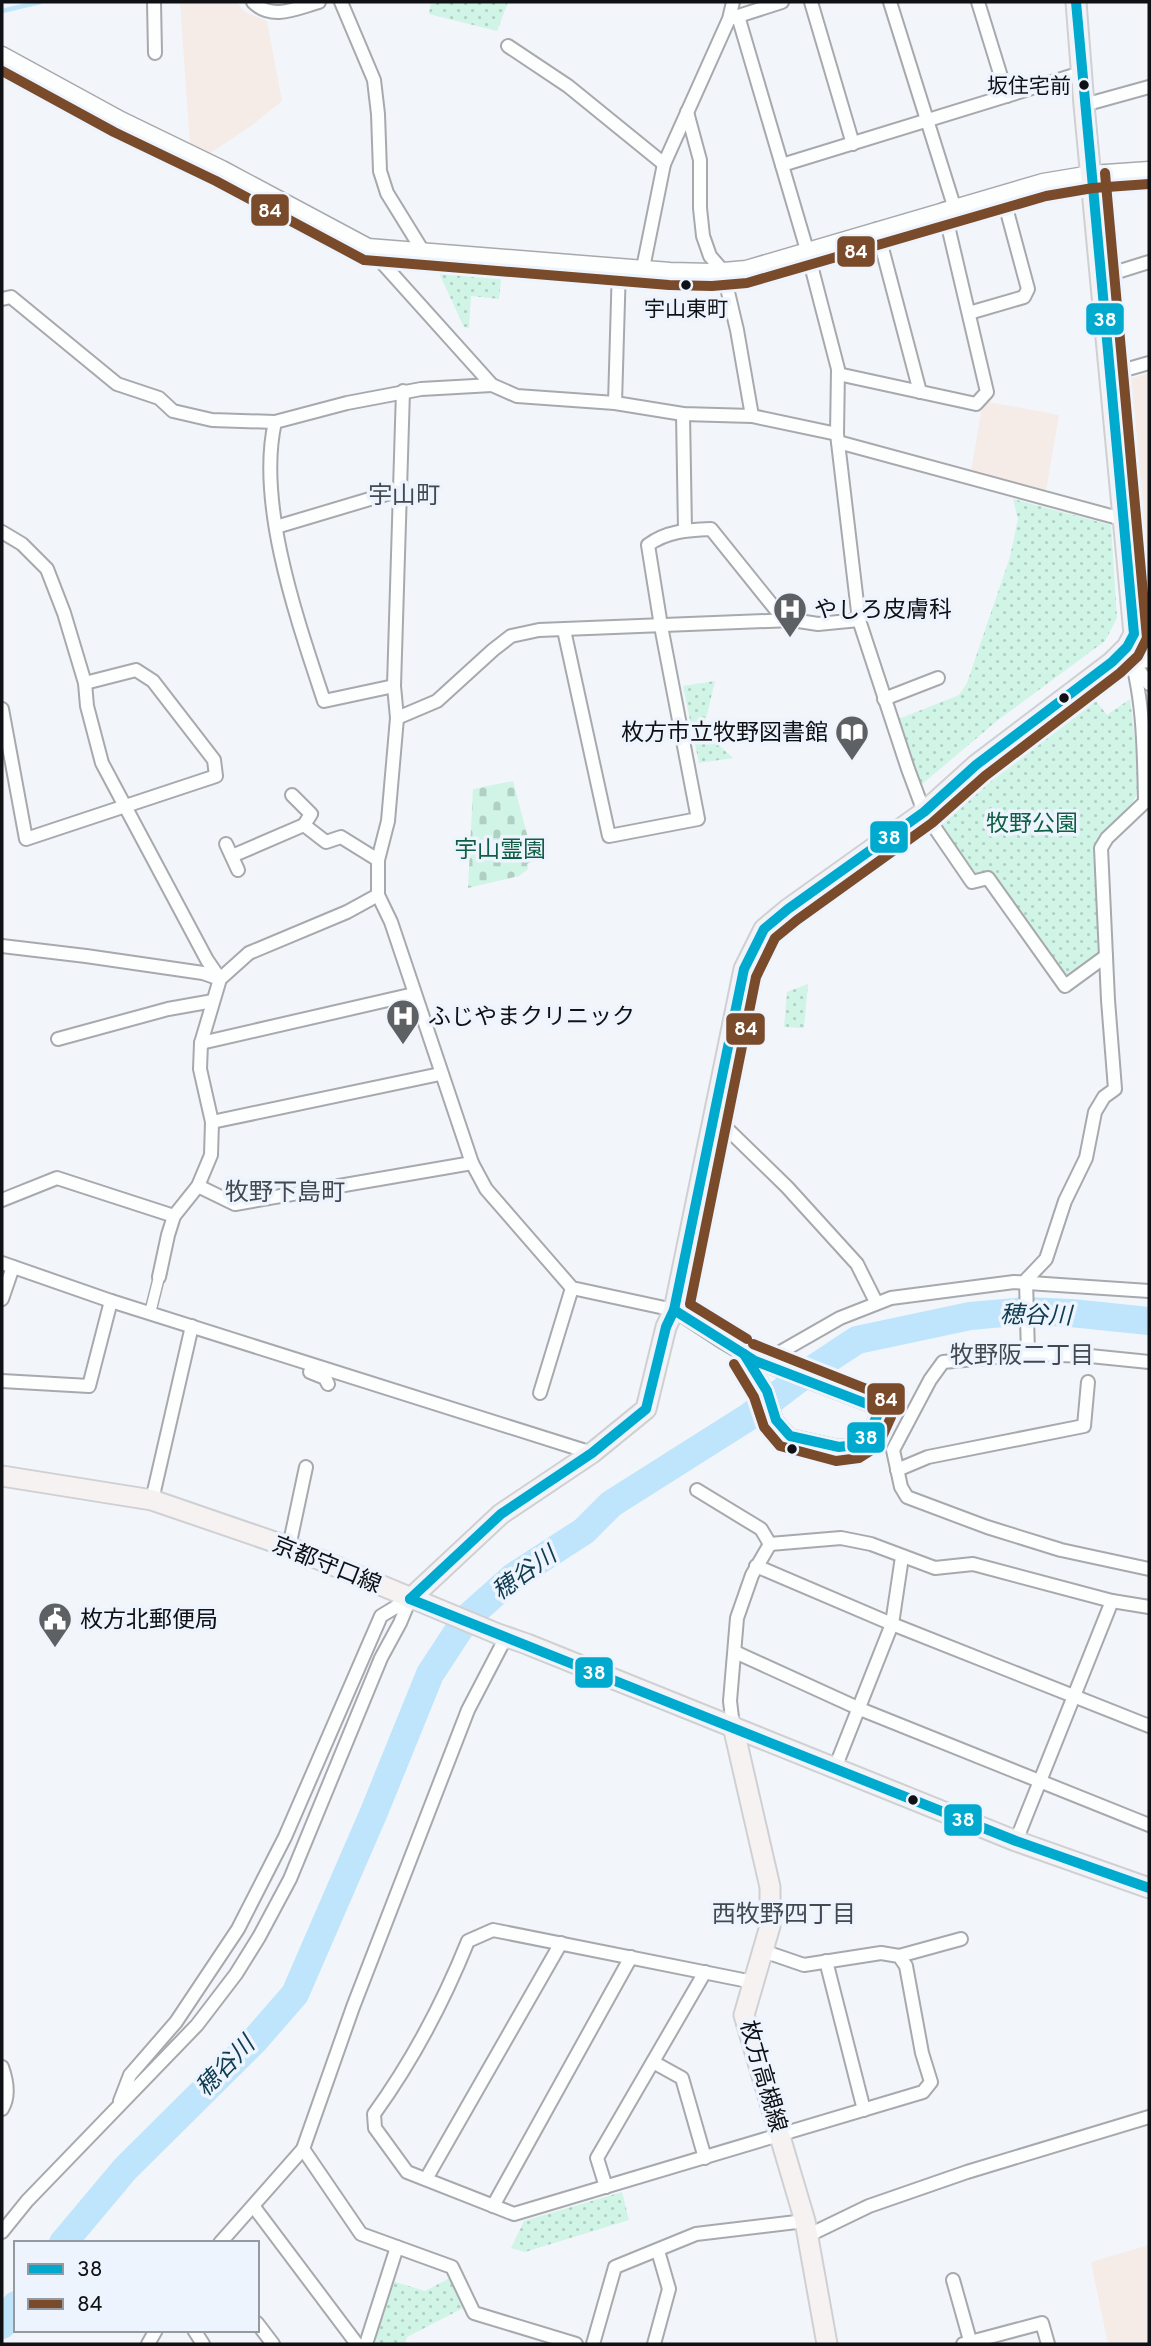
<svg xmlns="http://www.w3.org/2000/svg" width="1151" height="2346" font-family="Overpass,'Noto Sans JP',sans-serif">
<defs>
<pattern id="cemetery-stones" width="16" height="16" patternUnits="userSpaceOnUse" patternTransform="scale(1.75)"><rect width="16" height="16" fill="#d0f4e6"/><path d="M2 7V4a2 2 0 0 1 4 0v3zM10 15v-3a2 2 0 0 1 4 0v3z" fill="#b1d0c4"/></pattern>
<pattern id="park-dots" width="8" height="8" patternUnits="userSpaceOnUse" patternTransform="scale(1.75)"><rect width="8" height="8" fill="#d0f4e6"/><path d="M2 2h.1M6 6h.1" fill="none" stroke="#b1d0c4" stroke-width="1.8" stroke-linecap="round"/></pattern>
</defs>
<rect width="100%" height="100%" fill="#f2f5fa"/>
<g fill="#f6ece7">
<polygon points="180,2 235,2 247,13 267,21 282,101 251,126 209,154 190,145"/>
<polygon points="1149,373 1149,653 1148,653 1144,635 1120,382"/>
<polygon points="983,401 1059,415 1046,491 970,477"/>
<polygon points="1149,2245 1149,2344 1108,2344 1091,2262"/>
</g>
<polygon fill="url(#cemetery-stones)" points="513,781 534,861 527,864 528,869 519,876 468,888 473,789"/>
<g fill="url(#park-dots)">
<polygon points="431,2 508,2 497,31 429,14"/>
<polygon points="439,273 501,279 499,299 471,296 469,328 464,327"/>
<polygon points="1013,499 1111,525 1117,618 1105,641 998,720 921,785 917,780 896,720 959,695 967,683 1010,557 1018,519"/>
<polygon points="715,681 704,727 705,732 733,758 699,763 683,686"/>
<path d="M 1090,693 L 1107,715 L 1130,699 L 1140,781 C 1138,806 1114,823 1097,840 L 1098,957 L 1070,978 L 1062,974 L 990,875 L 976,873 L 973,870 L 934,815 Z"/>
<polygon points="808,984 804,1028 784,1027 787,992"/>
<polygon points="622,2192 629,2220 525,2252 511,2248 524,2221"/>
<polygon points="450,2278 465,2307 407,2337 405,2344 376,2344 375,2339 392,2281 425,2291"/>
</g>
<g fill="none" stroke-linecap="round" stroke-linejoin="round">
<polyline stroke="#bee5fb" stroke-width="4.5" points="2,11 40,2"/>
<g stroke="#bee5fb" stroke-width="28">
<polyline points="63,2243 125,2169 254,2041 295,1994 374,1812 430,1674 466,1619 513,1577 584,1531 611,1504 750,1416 804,1375 857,1340 970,1316 1026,1311 1071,1313 1149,1321"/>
<polyline points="2,2325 16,2305"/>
</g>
<g stroke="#a7a9ad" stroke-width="13">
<polyline id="pedestrian" points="150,1313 159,1277"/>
</g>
<g stroke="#a7a9ad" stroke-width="16">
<g id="minor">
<polyline points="154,2 155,53"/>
<path d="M 253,2 C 272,21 297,8 319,2"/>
<polyline points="341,2 374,80 378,114 380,171 387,193 424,253"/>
<polyline points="811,2 853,144"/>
<polyline points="890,2 954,206"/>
<polyline points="978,2 1007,96"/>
<polyline points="738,16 807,250 838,369 837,434 859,620 908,769 924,812 972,882 988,878 1065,986 1106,956"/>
<polyline points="732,18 782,2"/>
<polyline points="508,46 568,86 664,164"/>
<polyline points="1084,105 1149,87"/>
<polyline points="687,112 700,160 700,208 703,236 710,256 723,271 737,330 752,416"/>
<polyline points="782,165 1081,73"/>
<polyline points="877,229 920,392"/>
<polyline points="368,247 492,385 517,396 615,403 683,414 752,416 837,434"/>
<polyline points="643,268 664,164 729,19 733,2"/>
<polyline points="1101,277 1149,262"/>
<polyline points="2,299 11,297 117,384 159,398 173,411 212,420 275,422"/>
<polyline points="969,313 1024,297 1028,289 1002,193"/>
<polyline points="1109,369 1121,371 1149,363"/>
<polyline points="838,374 976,404 987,392 944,209"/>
<polyline points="615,403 619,266"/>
<polyline points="683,414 685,530"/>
<polyline points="838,442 1122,519"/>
<polyline points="276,527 400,490"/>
<polyline points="2,532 22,544 47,569 64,613 85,683 87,706 102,763 207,960 220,979"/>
<path d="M 564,630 L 609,836 L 698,819 L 661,626 L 648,545 C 667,531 688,530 711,529 L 785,621"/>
<polyline points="1133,663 1149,661"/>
<polyline points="1136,666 1149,684"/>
<path d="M 394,686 L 324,701 C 298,622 256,504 275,422 L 347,403 L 421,389 L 492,385"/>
<polyline points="884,699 938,678"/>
<polyline points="2,709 26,839 216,776 214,760 153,681 136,670 85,683"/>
<polyline points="397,718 437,701 493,650 511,636 539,630 792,620 818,624 859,620"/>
<polyline points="292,795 311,814 304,825"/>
<polyline points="226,844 238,870"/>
<polyline points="232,856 304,825 326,842 341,837 378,860"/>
<polyline points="2,946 86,956 203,973 220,979"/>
<polyline points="58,1039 168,1009 213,1001"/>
<polyline points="201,1043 414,994"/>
<polyline points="713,1115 787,1187 857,1264 876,1302"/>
<polyline points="212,1122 440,1074"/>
<polyline points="472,1163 486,1189 572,1288 674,1310 721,1341 755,1361 875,1407 877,1416 867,1437 855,1445 839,1447 790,1436 776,1420 767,1391 743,1353"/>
<polyline points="198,1186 235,1204 472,1163 391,922 378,895 378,860 388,821 397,718 394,686 403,391"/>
<polyline points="2,1200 57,1178 174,1216"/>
<polyline points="2,1263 111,1301 592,1453"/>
<polyline points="159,1277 168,1235 174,1216 198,1186 211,1155 212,1122 200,1069 201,1043 220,979 249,953 347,912 378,895"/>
<polyline points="2,1299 13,1267"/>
<path d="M 1028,1354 L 1026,1280 L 1046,1259 L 1065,1201 L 1086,1158 L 1095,1112 L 1104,1097 L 1115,1089 L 1108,1000 L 1101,848 L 1107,838 L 1145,802 C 1144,755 1144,690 1127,647"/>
<polyline points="1149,1362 1090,1356 1028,1354 943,1362 930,1380 893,1450 901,1487 907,1497 987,1527 1061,1550 1149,1569"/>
<polyline points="756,1366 840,1318 891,1298 1014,1282 1149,1291"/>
<polyline points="310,1372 325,1378 328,1384"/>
<polyline points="2,1381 89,1386 111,1301"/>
<polyline points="540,1393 572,1288"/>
<polyline points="897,1470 928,1457 1084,1426 1088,1382"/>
<polyline points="697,1490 761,1529 770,1544"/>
<polyline points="152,1500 192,1326"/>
<polyline points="770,1544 841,1538 871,1544 935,1568 973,1564 1112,1601 1149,1607"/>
<polyline points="289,1547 306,1467"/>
<polyline points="756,1566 892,1624 1149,1726"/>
<polyline points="735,1652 860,1709 1149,1825"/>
<polyline points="733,1726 730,1701 737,1618 752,1575 770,1544"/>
<polyline points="835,1768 892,1624 902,1557"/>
<polyline points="1016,1841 1112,1601"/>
<polyline points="899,1956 961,1939"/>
<polyline points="826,1961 864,2110"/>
<path d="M 753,1982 L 493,1930 L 468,1941 C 443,2003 413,2060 374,2114 L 375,2128 L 407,2172 L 514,2214 L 923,2092 L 931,2082 L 922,2053 L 906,1966 L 899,1956 L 881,1953 L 804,1965 L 763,1951"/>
<polyline points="653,2062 682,2078 705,2158"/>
<path d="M 2,2067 C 7,2081 10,2096 2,2109"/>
<polyline points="120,2101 130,2075 176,2022 238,1929 285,1837 381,1616 409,1599"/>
<polyline points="303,2149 361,2234 452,2267 474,2313 576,2344"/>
<polyline points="426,2179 561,1943"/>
<polyline points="606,2187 597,2158 705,1972"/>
<polyline points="493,2206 631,1957"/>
<polyline points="254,2207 357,2344"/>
<polyline points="2,2232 27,2201 197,2025 236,1974 259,1937 290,1879 381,1658 400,1623 410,1599"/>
<polyline points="807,2236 869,2206 967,2172 1149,2117"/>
<polyline points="220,2243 303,2149 353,2007 468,1710 506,1637"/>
<polyline points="953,2280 971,2344"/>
<polyline points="257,2323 273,2344"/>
<polyline points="194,2330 203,2344"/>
<polyline points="148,2344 156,2330"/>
<polyline points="366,2344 397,2247"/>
<polyline points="593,2344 615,2267 696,2234 805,2221"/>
<polyline points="654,2344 669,2289 658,2251"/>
<polyline points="963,2344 1042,2323 1048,2344"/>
</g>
</g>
<g stroke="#a7a9ad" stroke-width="19">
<polyline id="tertiary" points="2,55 121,120 222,169 368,247 670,271 712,272 746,269 1043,182 1091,174 1149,170"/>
</g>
<g stroke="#cfd0d3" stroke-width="23">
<g id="primary">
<polyline points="2,1476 152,1500 289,1547 498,1634 527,1644 1016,1841 1149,1888"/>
<polyline points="410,1599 501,1514 592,1453 646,1409 666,1327 674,1310 744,969 764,929 788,909 924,812 976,765 1112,662 1127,647 1134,634 1084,105 1076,2"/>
<polyline points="733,1726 770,1887 770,1926 744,2015 805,2221 827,2344"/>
</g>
</g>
<use href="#pedestrian" stroke="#fdfefe" stroke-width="10"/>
<use href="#minor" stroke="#fdfefe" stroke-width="12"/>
<use href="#tertiary" stroke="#fdfefe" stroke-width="16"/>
<use href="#primary" stroke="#f6f2f2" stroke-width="19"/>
<g stroke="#eef4fe" stroke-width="16">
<g id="bus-1">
<polyline points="674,1310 744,1354"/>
<polygon points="744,1354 755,1361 875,1407 877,1416 867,1437 855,1445 839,1447 790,1436 776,1420 767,1391"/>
<polyline points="410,1599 501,1514 592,1453 646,1409 666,1327 674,1310 744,969 764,929 788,909 924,812 976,765 1112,662 1127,647 1134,634 1076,2"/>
<polyline points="410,1599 1016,1841 1149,1888"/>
</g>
</g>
<g stroke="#eef4fe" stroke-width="16">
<g id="bus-2">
<polyline points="2,71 114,132 216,181 364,260 669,285 712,286 747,283 1046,196 1093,188 1149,184"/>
<polyline points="747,1339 690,1304 756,977 775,938 797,920 932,823 985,776 1120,673 1138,656 1147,638 1105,173"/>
<polyline points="734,1364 754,1397 764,1427 780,1446 836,1461 859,1458 878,1446 891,1417 888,1403 884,1396 753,1344"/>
</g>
</g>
<use href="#bus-1" stroke="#00a9ce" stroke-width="10"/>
<use href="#bus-2" stroke="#7a4b2a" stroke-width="10"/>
</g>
<defs>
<g id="hospital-pin" transform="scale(1.75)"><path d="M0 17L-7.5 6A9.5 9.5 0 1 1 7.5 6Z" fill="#5e6164" stroke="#eef4fe"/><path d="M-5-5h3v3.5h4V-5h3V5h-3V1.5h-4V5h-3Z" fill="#fff"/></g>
<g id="library-pin" transform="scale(1.75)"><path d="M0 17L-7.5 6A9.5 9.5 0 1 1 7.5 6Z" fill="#5e6164" stroke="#eef4fe"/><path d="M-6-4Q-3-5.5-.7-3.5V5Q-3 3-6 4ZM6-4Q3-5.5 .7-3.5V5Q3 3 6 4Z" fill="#fff"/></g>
<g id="civic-pin" transform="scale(1.75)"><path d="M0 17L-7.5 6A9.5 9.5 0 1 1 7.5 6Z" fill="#5e6164" stroke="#eef4fe"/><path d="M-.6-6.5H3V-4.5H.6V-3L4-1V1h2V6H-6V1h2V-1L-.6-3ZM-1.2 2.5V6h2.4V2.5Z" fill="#fff"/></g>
</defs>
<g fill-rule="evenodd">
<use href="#hospital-pin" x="790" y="609"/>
<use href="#library-pin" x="852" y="732"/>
<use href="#hospital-pin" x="403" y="1016"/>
<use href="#civic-pin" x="55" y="1619"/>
</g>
<g fill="#0f1114" stroke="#eef4fe" stroke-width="2.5">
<circle cx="1084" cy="85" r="6"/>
<circle cx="686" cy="285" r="6"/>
<circle cx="1064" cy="698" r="6"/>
<circle cx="792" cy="1449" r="6"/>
<circle cx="913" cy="1800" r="6"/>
</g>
<g text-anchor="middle" stroke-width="7" stroke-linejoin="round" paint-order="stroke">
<g font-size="21" fill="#0f1114" stroke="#eef4fe" text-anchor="end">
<text x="1071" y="93">坂住宅前</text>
<text x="686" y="316" text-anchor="middle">宇山東町</text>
</g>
<g font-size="23" fill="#0f1114" stroke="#eef4fe" text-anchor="start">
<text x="814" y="617">やしろ皮膚科</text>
<text x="828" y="740" text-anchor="end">枚方市立牧野図書館</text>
<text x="428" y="1024">ふじやまクリニック</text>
<text x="80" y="1627">枚方北郵便局</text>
</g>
<g font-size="23" fill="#0e5f43" stroke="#eef4fe">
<text x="1032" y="831">牧野公園</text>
<text x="500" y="857">宇山霊園</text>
</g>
<g font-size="23" fill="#0f1114" stroke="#eef4fe">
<text transform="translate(327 1564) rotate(22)" y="8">京都守口線</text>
<text transform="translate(764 2076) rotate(74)" y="8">枚方高槻線</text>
</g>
<g font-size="24" fill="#444950" stroke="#eef4fe">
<text x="404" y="503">宇山町</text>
<text x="285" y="1200">牧野下島町</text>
<text x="1022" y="1363">牧野阪二丁目</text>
<text x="784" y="1922">西牧野四丁目</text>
</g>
<g font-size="24" font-style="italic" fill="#0f3c50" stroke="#eef4fe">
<text transform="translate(1036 1315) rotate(1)" y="8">穂谷川</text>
<text transform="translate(524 1573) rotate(-36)" y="8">穂谷川</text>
<text transform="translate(225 2066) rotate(-46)" y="8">穂谷川</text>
</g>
</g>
<g stroke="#eef4fe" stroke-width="2.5">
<rect x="250" y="193" width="40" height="34" rx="7" fill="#7a4b2a"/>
<rect x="836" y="235" width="40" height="33" rx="7" fill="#7a4b2a"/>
<rect x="1085" y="302" width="40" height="34" rx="7" fill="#00a9ce"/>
<rect x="869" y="820" width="40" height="34" rx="7" fill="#00a9ce"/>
<rect x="725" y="1012" width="41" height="34" rx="7" fill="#7a4b2a"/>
<rect x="866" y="1382" width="40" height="34" rx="7" fill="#7a4b2a"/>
<rect x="846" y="1421" width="40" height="33" rx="7" fill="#00a9ce"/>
<rect x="574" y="1656" width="40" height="33" rx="7" fill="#00a9ce"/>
<rect x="943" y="1803" width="40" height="34" rx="7" fill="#00a9ce"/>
</g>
<g font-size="19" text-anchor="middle" font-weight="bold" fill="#fff">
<text x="270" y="217">84</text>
<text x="856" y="258">84</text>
<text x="1105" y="326">38</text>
<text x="889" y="844">38</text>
<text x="746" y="1035">84</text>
<text x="886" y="1406">84</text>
<text x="866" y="1444">38</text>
<text x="594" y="1679">38</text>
<text x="963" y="1826">38</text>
</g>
<rect width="1151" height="2346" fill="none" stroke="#0f1114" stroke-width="7"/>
<rect x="14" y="2241" width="245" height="91" fill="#eef4fe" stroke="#9599a0" stroke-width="2"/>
<rect x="28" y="2264" width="35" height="10" fill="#00a9ce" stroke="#9599a0" stroke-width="2"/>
<text x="77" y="2276" font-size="21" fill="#0f1114">38</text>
<rect x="28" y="2299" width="35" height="10" fill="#7a4b2a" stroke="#9599a0" stroke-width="2"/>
<text x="77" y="2311" font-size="21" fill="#0f1114">84</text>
</svg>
